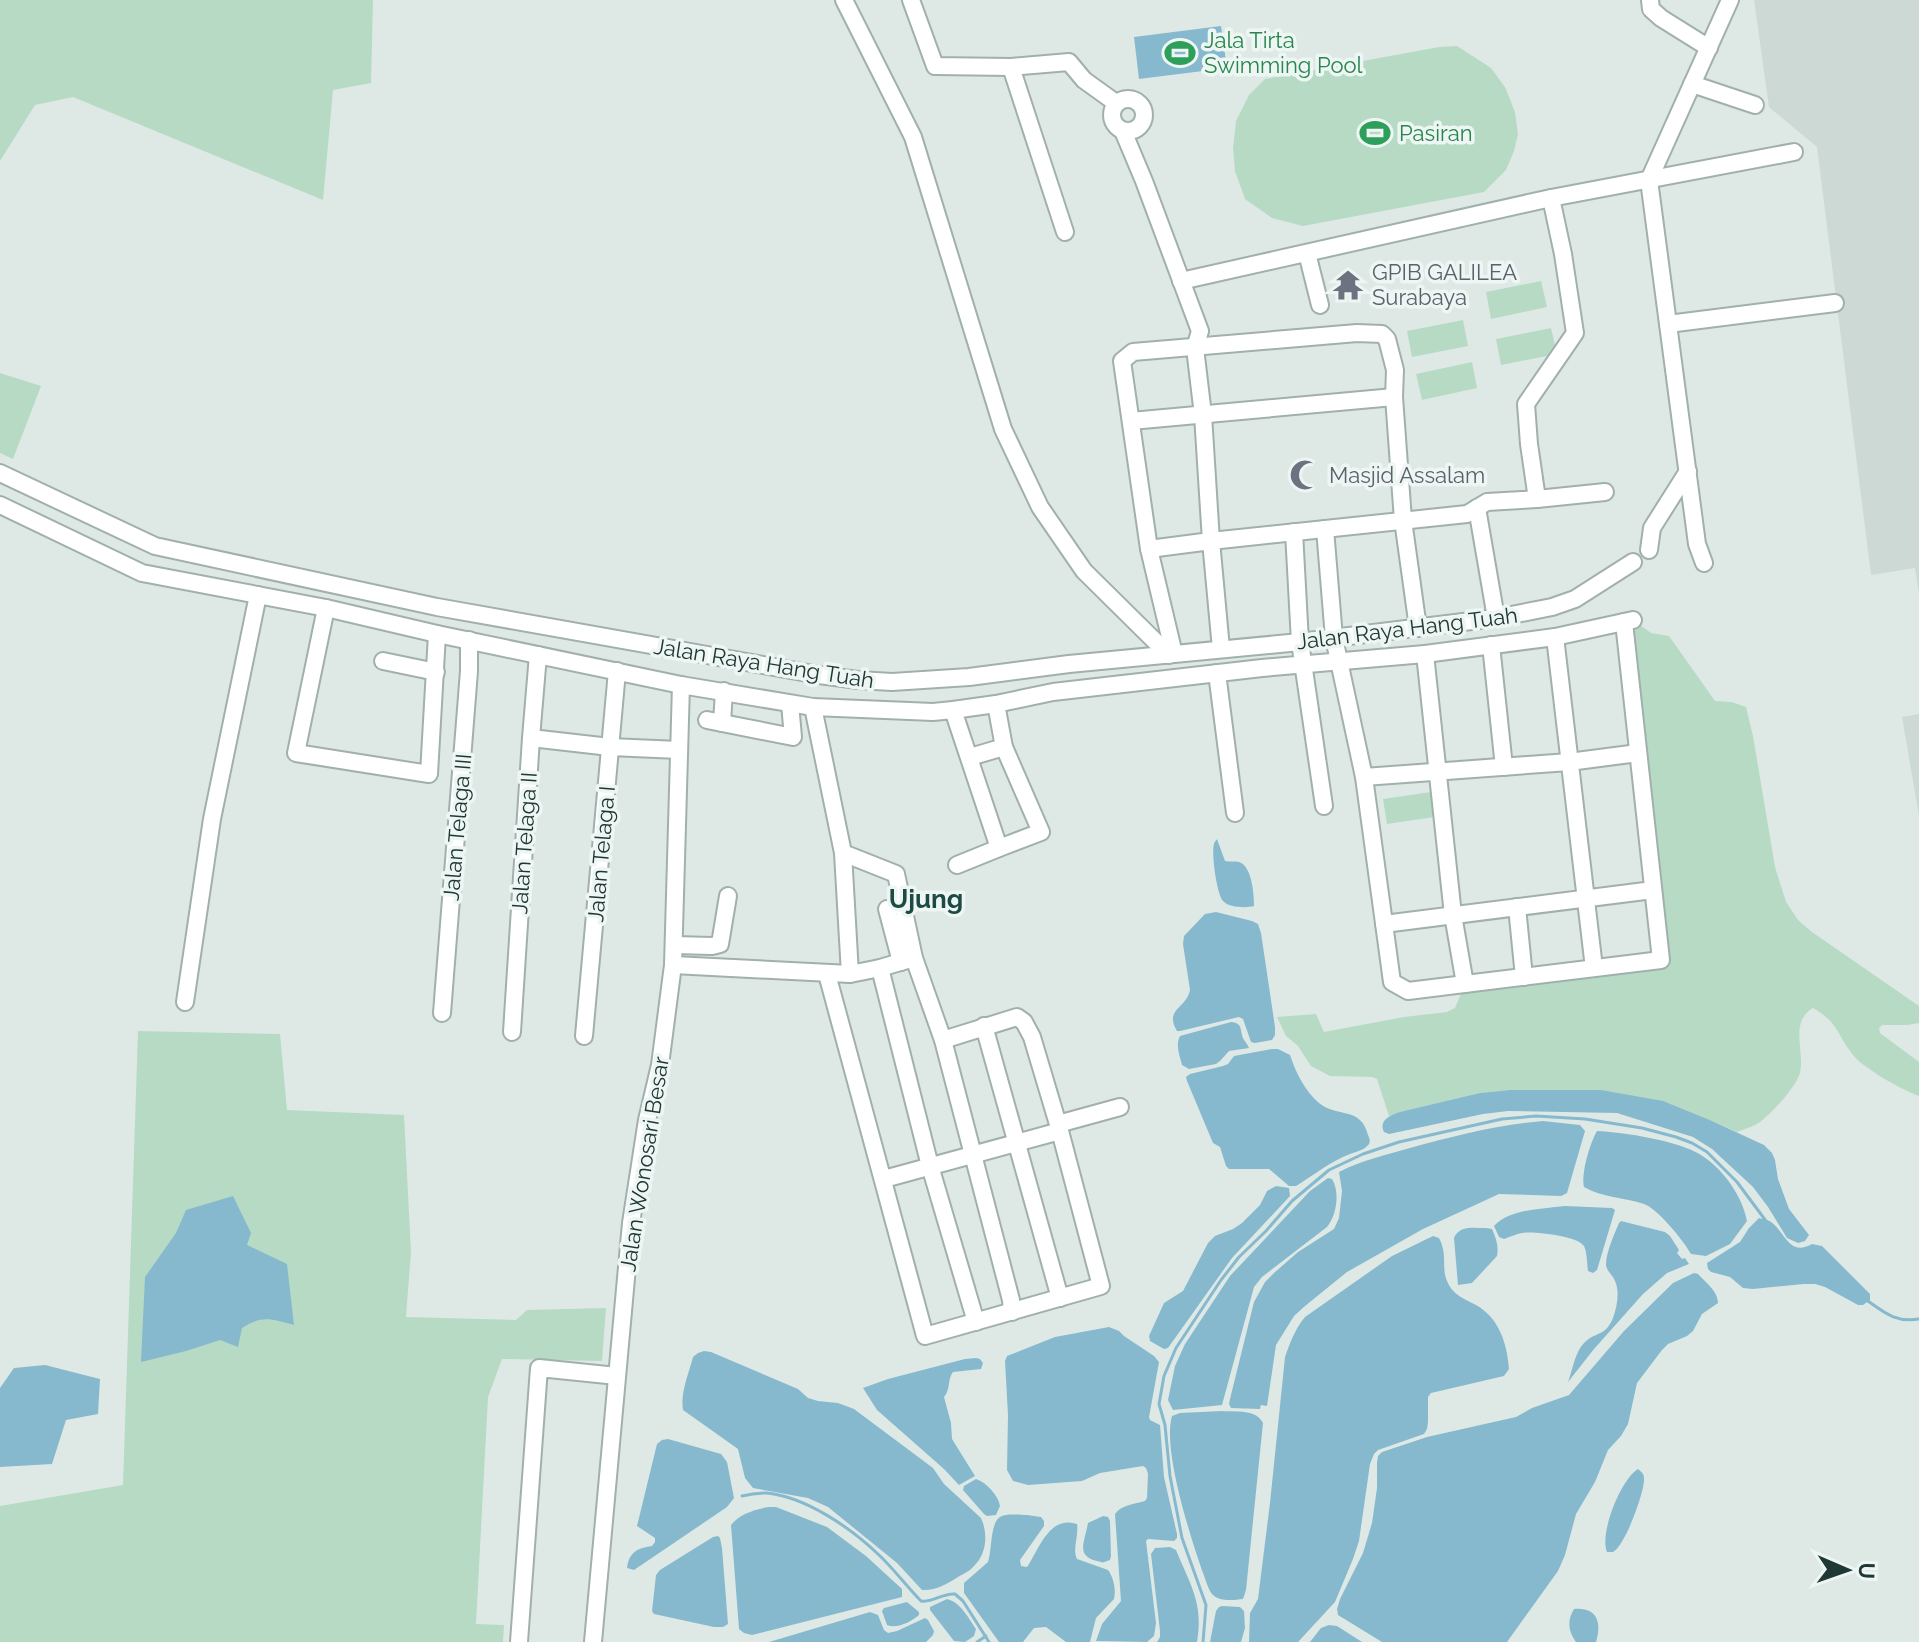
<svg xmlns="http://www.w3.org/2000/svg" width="1919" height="1642" font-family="Raleway,sans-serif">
<rect width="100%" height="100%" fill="#dee9e6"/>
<g fill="#ccd9d5">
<polygon points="1754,0 1919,0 1919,594 1915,568 1871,575 1817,147 1769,107"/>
<polygon points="1919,714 1919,816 1902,717"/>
</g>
<g fill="#b7dac5">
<polygon points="0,0 373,0 371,83 333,90 323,200 73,97 35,105 0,161"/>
<polygon points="1457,46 1491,68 1505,87 1515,112 1518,134 1514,151 1506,170 1484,192 1303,226 1272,218 1245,199 1235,171 1233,148 1236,121 1249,95 1265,79 1439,47"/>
<polygon points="1541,281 1547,307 1491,319 1486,292"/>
<polygon points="1463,320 1468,346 1412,357 1407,331"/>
<polygon points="1551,328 1557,354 1501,365 1496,339"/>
<polygon points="1472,362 1477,388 1422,400 1416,374"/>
<polygon points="0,373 41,386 13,459 0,453"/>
<path d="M 1633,620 L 1651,633 L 1669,636 L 1715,701 L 1732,702 L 1746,707 L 1753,736 L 1775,867 L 1786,902 L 1798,920 L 1812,932 L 1919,1006 L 1919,1023 L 1908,1025 L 1882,1025 L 1879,1028 L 1880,1033 L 1919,1062 L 1919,1096 C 1904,1091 1863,1068 1854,1056 C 1837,1035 1839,1023 1813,1008 C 1789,1022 1805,1051 1800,1073 C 1796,1087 1772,1113 1760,1122 C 1753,1127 1744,1129 1737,1132 L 1712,1121 L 1601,1090 L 1510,1090 L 1480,1093 L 1389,1116 L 1377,1079 L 1372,1077 L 1330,1076 L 1311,1066 L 1298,1046 L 1286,1036 L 1277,1017 L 1316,1014 L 1324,1032 L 1404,1017 L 1447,1012 L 1455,1008 L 1465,984 L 1660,960 L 1624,622 Z"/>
<polygon points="1431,792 1434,817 1387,824 1383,799"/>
<polygon points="138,1031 280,1034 287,1110 404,1115 411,1252 406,1317 516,1320 527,1310 606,1308 602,1361 502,1359 488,1397 476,1624 504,1625 503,1642 0,1642 0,1506 123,1485"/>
</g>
<g fill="#86b9ce">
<polygon points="1221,26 1227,68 1139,79 1134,37"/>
<path d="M 1217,839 L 1225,861 C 1230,862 1235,861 1239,862 C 1252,866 1254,894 1254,906 C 1247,908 1229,908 1223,901 C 1217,895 1211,853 1214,844 C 1214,842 1216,841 1217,839 Z"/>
<path d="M 1216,912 L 1252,921 L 1258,924 L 1261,933 L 1275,1027 L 1275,1035 L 1272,1040 L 1255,1043 L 1251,1042 L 1243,1019 L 1239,1017 L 1180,1031 L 1177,1031 C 1164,1009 1186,1009 1190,990 L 1183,944 L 1184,936 L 1205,914 Z"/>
<path d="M 1231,1022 C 1244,1023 1239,1031 1244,1040 C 1246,1043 1248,1045 1249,1048 L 1229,1051 L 1220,1061 L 1216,1064 L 1189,1069 L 1182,1065 C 1180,1056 1175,1045 1180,1036 Z"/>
<path d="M 1272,1049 L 1278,1049 L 1290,1055 C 1296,1073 1305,1091 1319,1103 C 1337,1118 1361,1106 1368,1135 C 1370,1139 1371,1143 1367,1146 C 1364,1150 1355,1152 1350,1154 C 1331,1161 1314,1175 1296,1186 L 1289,1186 L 1269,1169 L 1229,1169 L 1226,1166 L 1220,1147 L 1213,1143 L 1187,1081 L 1186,1077 L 1190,1074 L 1223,1066 L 1228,1064 L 1234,1056 Z"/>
<path d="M 1510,1090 L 1601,1090 L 1663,1101 L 1712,1121 L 1764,1145 L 1772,1153 L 1775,1160 L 1778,1179 L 1789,1209 L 1809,1235 L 1805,1241 L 1798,1243 L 1787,1238 L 1768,1207 L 1753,1187 L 1712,1149 L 1693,1137 L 1617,1113 L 1508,1111 L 1483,1114 L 1389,1134 L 1384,1132 C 1378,1120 1391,1115 1400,1112 L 1480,1093 Z"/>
<path d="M 1543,1121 L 1580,1125 L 1585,1131 L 1567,1193 L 1561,1196 L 1499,1194 L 1423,1229 L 1347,1272 L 1305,1306 L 1294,1316 L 1276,1345 L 1267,1406 L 1261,1405 L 1260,1409 L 1231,1408 L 1229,1404 L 1230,1399 L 1254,1302 L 1265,1282 L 1274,1273 L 1298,1252 L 1334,1229 L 1339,1218 L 1342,1191 L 1339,1172 C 1362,1160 1386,1155 1410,1148 C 1454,1136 1497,1125 1543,1121 Z"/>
<path d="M 1597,1131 C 1623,1132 1680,1141 1701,1155 C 1723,1169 1742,1195 1747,1221 L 1730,1244 L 1706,1256 L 1691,1254 C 1683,1240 1658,1209 1644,1204 C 1624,1197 1602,1198 1584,1187 C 1581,1173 1590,1143 1597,1131 Z"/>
<path d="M 1328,1178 L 1332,1179 C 1340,1192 1337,1215 1327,1227 L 1262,1277 L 1254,1287 L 1222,1405 L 1173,1410 L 1168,1400 L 1175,1366 L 1185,1344 L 1230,1276 L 1310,1191 Z"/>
<polygon points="1276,1186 1289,1188 1290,1196 1232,1258 1168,1348 1164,1349 1150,1341 1149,1336 1164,1303 1183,1291 1208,1243 1215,1236 1233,1229 1242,1223 1260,1205 1267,1191"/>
<path d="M 233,1196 L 251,1233 L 247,1245 L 287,1264 L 294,1325 C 271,1319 262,1315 242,1328 L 238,1347 L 220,1340 L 186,1351 L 141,1362 L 145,1277 L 176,1233 L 186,1210 Z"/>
<path d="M 1565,1206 L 1612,1208 L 1615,1210 L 1597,1270 L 1593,1273 L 1588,1271 C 1587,1263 1587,1252 1584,1246 C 1578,1236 1533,1231 1522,1233 C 1516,1234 1510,1237 1504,1239 L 1499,1237 L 1494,1226 C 1510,1209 1541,1209 1565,1206 Z"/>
<path d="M 1759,1218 C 1762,1219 1769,1220 1771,1222 C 1786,1233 1789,1257 1812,1244 L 1822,1246 L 1870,1294 L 1870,1300 L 1863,1305 L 1858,1305 L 1825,1287 L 1815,1284 L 1804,1284 L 1753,1289 L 1743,1288 L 1730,1277 L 1711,1272 L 1708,1269 L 1707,1263 L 1740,1242 L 1749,1228 Z"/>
<path d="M 1621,1221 L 1665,1232 L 1670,1236 L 1679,1250 L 1677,1253 L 1682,1259 L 1685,1258 L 1689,1264 L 1667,1273 L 1643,1294 L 1594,1349 L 1568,1382 C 1573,1369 1575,1351 1585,1342 C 1597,1331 1605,1337 1613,1318 C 1617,1307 1620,1292 1615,1281 C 1613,1275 1607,1272 1606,1265 C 1606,1252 1614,1235 1619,1223 Z"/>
<path d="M 1486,1228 L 1492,1229 C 1496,1238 1499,1246 1497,1256 L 1472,1283 L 1458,1285 L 1454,1238 C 1459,1225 1474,1228 1486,1228 Z"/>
<path d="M 1433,1236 L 1439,1238 C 1448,1255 1441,1267 1447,1281 C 1452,1294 1464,1299 1476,1305 C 1499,1318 1507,1343 1509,1369 L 1504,1376 L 1431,1393 L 1428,1397 L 1428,1422 L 1427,1429 L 1424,1434 L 1378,1450 L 1374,1454 L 1370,1464 L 1359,1541 L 1353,1559 L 1335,1602 L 1298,1642 L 1249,1642 L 1250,1613 L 1258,1599 L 1270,1503 L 1285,1357 C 1290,1343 1295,1329 1305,1317 L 1392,1256 Z"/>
<path d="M 1694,1273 L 1698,1274 C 1705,1282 1718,1291 1718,1303 L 1702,1314 L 1693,1331 L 1687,1336 L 1668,1344 L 1662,1350 L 1637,1383 L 1628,1424 L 1621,1436 L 1608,1450 L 1595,1482 L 1576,1514 L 1565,1555 L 1558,1571 L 1507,1642 L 1382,1642 L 1338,1615 L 1337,1609 L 1340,1599 L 1363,1553 L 1372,1523 L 1377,1488 L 1377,1463 L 1378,1456 L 1382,1452 L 1427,1437 L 1516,1417 L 1532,1408 L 1569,1395 L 1624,1331 L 1673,1283 Z"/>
<path d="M 1109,1327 L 1119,1331 L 1124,1336 L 1154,1356 L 1159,1362 L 1149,1417 L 1150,1420 L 1160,1425 L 1164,1477 L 1177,1534 L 1177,1538 L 1174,1541 L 1148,1539 L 1146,1541 L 1156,1623 L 1154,1636 L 1147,1642 L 1096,1641 L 1102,1624 L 1121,1601 L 1115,1514 C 1121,1505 1135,1504 1145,1501 L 1147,1498 L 1148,1474 L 1146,1468 L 1143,1466 L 1100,1473 L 1082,1481 L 1028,1485 L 1013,1481 L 1007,1470 L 1008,1415 L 1005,1361 L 1007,1356 L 1055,1337 Z"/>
<path d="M 704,1351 L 711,1352 L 798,1389 L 808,1398 L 818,1401 L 838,1403 L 854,1409 L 933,1468 L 944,1484 L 981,1518 C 988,1533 987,1554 974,1566 C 970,1571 963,1574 958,1577 C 947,1584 935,1591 922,1590 L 897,1563 L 828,1507 L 808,1498 L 753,1488 L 745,1478 L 738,1449 L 683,1410 C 680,1393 689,1373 693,1357 L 698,1353 Z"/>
<path d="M 976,1358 L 980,1359 L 983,1363 L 981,1369 L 953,1372 C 947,1380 951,1389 944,1397 L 951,1423 L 952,1439 L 975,1476 L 959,1485 L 944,1469 L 877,1410 L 863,1388 L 888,1379 L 965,1359 Z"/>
<polygon points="45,1365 100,1379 98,1414 66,1420 52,1464 0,1467 0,1388 14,1368"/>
<path d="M 1222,1411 C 1237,1412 1256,1409 1263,1423 L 1246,1590 L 1243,1599 C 1234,1600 1220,1602 1213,1595 C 1208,1590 1206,1580 1203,1573 C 1191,1539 1162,1449 1172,1416 L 1180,1413 Z"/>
<path d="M 668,1439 L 721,1454 L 727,1462 L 734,1498 L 727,1507 L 634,1570 L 627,1568 C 629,1552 638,1548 652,1546 L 655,1542 L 655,1538 L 637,1526 L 657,1444 L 662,1440 Z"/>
<path d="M 1638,1469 C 1643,1474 1644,1473 1644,1480 C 1644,1493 1625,1546 1613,1552 C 1611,1552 1609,1552 1607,1552 C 1599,1534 1621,1479 1638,1469 Z"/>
<path d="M 976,1479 C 987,1483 998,1495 1000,1506 L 996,1515 L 987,1516 L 984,1514 L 963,1490 L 964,1486 Z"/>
<path d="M 769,1507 L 776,1507 L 827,1527 L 866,1556 L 902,1589 L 902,1597 L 752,1635 L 744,1633 L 739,1629 L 731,1525 C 739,1514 756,1509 769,1507 Z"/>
<path d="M 1027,1515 L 1041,1517 L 1044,1521 L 1044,1526 L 1020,1560 L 1021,1566 L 1027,1567 L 1029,1564 C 1040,1546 1051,1515 1077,1524 C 1079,1536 1072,1549 1077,1559 L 1108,1570 C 1114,1578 1116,1590 1114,1599 L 1096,1618 L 1090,1642 L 1066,1642 L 1046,1627 L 1034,1628 L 1023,1642 L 999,1642 L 964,1593 L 964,1583 L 988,1562 C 992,1551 990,1523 1000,1517 C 1006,1513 1020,1515 1027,1515 Z"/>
<path d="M 1103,1516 L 1108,1517 L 1110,1521 L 1111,1556 L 1110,1560 C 1101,1563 1105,1563 1097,1561 C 1075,1556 1085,1541 1088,1523 Z"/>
<polygon points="718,1536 720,1538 722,1548 728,1624 723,1627 714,1627 654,1614 652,1611 656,1575 660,1570 713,1537"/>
<path d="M 1170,1547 L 1176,1550 C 1190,1584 1204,1604 1197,1642 L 1157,1642 L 1160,1637 L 1160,1631 L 1151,1554 L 1155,1548 Z"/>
<path d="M 947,1599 C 960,1602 968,1617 976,1629 L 974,1636 L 965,1642 L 954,1641 L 930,1610 L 930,1607 Z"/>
<path d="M 907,1602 L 919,1612 L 919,1615 C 911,1622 897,1629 887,1625 L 882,1611 L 884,1608 Z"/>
<polygon points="1222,1606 1240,1607 1244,1611 1245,1628 1241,1642 1210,1642 1216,1611 1219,1607"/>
<path d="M 1574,1609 C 1597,1607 1602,1622 1596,1642 L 1576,1642 C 1568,1631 1567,1620 1574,1609 Z"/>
<polygon points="870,1612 878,1615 884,1630 888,1633 897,1631 925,1618 928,1620 934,1631 933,1635 926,1642 769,1642"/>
<polygon points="1329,1625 1337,1626 1362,1642 1310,1642 1321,1628"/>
</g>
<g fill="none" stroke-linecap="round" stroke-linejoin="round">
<g stroke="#86b9ce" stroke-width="3">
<path d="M 1865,1299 C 1884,1312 1895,1323 1919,1319"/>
<path d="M 742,1496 C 750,1494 758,1493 767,1493 C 806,1497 851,1528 879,1555 C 894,1569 906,1586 921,1601 C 933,1603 942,1593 955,1594 L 963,1601 L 989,1642"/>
<polyline points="977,1642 986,1636"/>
<polyline points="1203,1642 1206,1605 1182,1538 1170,1476 1165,1425 1159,1404 1164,1376 1176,1348 1221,1280 1239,1257 1266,1231 1292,1201 1329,1170 1363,1154 1399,1142 1502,1119 1536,1116 1585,1119 1642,1128 1676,1137 1692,1143 1707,1152 1737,1182 1766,1221"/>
</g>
<g stroke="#a1b0ad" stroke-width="20">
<g id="minor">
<polyline points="844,0 913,137 1003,429 1040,507 1084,571 1169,655"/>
<polyline points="911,0 935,66 1011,67 1069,62 1084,80 1116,103"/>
<polyline points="1650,0 1651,9 1661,18 1709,48"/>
<polyline points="1011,67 1065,232"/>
<polyline points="1692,84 1755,105"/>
<circle cx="1128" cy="115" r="16"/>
<polyline points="1123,131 1144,181 1200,331 1195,348 1203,415 1211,541 1467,514 1487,502 1537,499 1529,444 1526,404 1575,333 1563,254 1551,198 1794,152"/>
<polyline points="1307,253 1320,305"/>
<polyline points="1181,281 1551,198"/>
<polyline points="1668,324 1835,303"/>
<polyline points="1131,421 1394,397"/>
<polyline points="0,473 155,546 437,607 819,675 858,680 892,682 969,677 1069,664 1300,642 1496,618 1552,607 1575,599 1633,562"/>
<polyline points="1537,499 1605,492"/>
<polyline points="0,505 142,573 326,608 437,634 681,685 813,707 933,712 953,710 996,704 1053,692 1262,668 1425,654 1555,637 1633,620"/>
<polyline points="1477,508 1496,618"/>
<polyline points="1325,529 1334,638 1364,777 1392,982 1408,991 1661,960 1624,622"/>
<polyline points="1294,532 1300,642 1324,806"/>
<polyline points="1149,549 1211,541 1221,649"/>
<polyline points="1649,550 1652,528 1688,471"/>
<polyline points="1704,563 1697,544 1649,180 1730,0"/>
<polyline points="326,608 296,753 429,774 437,634"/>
<polyline points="1555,637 1594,968"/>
<polyline points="1491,645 1504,767"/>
<polyline points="1174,654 1149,549 1122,361 1133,352 1357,333 1382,334 1387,339 1395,370 1394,397 1403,520 1418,628"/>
<polyline points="1425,654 1453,915 1465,984"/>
<polyline points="383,661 436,672"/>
<polyline points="1217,673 1235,813"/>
<polyline points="996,704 1004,747 1041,832 999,848"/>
<polyline points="813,707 843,853 896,874 914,958 943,1040 1011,1300 1012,1312"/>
<polyline points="953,710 999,848 957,865"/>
<polyline points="707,720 793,737 790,704"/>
<polyline points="722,723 724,691"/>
<polyline points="531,738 610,747 679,750"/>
<polyline points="970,757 1004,747"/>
<polyline points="1364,777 1569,762 1638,753"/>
<polyline points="843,853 850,974"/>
<polyline points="1517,907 1524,977"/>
<polyline points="887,909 901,962"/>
<polyline points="1384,924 1653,890"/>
<polyline points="674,945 712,946 720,944 728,896"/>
<polyline points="673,965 850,974 880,968 914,958"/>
<polyline points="880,968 930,1166 976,1322"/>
<polyline points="827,974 925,1336 1101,1286 1060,1131 1032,1037 1024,1022 1017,1017 943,1040"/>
<polyline points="185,1002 212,819 258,595"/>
<polyline points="442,1013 469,671 469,640"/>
<polyline points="984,1026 1060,1298"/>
<polyline points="512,1032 531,738 538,655"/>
<polyline points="584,1036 617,671"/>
<polyline points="1058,1124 1120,1107"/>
<polyline points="884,1179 1060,1131"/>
<polyline points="519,1642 539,1368 617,1376"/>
<polyline points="593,1642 631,1223 647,1120 660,1065 673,965 681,685"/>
</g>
</g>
<use href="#minor" stroke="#fff" stroke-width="16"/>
</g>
<defs>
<g id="stadium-bare" transform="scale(2.4)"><path d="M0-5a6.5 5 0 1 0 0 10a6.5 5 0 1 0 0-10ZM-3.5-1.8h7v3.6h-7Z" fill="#2e9e5b" stroke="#eef6f3" stroke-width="2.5" paint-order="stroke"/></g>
<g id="temple-bare" transform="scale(2.4)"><path d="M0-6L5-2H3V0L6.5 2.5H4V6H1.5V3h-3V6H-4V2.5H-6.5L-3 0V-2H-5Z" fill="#6b7280" stroke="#eef6f3" stroke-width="2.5" paint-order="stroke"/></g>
<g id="mosque-bare" transform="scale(2.4)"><path d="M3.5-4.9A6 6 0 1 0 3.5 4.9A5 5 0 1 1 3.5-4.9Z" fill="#6b7280" stroke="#eef6f3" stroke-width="2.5" paint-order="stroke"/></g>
</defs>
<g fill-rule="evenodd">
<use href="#stadium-bare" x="1180" y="53"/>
<use href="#stadium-bare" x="1375" y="133"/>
<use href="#temple-bare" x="1348" y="285"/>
<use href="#mosque-bare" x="1305" y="475"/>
</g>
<g text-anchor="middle" stroke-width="7" stroke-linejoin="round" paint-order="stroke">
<g font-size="22" fill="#27864d" stroke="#eef6f3" text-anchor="start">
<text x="1204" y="48">Jala Tirta<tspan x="1204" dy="25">Swimming Pool</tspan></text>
<text x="1399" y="141">Pasiran</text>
</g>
<g font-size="22" fill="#5b616d" stroke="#eef6f3" text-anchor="start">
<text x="1372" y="280">GPIB GALILEA<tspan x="1372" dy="25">Surabaya</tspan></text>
<text x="1329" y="483">Masjid Assalam</text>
</g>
<g font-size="22" fill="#203835" stroke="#eef6f3">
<text transform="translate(1407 628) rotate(-7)" y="8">Jalan Raya Hang Tuah</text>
<text transform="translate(764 663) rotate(9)" y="8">Jalan Raya Hang Tuah</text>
<text transform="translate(457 827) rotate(-85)" y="8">Jalan Telaga III</text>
<text transform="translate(524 843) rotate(-86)" y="8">Jalan Telaga II</text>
<text transform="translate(601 854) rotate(-85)" y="8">Jalan Telaga I</text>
<text transform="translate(644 1164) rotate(-81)" y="8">Jalan Wonosari Besar</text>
</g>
<g font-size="26" font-weight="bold" fill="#1d4a45" stroke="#eef6f3">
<text x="926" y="908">Ujung</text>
</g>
</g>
<g transform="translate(1847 1570) rotate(92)" stroke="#eef6f3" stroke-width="6" paint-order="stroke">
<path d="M0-6L14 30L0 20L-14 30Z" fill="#203835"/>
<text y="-12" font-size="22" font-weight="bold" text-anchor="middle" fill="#203835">U</text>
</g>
</svg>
